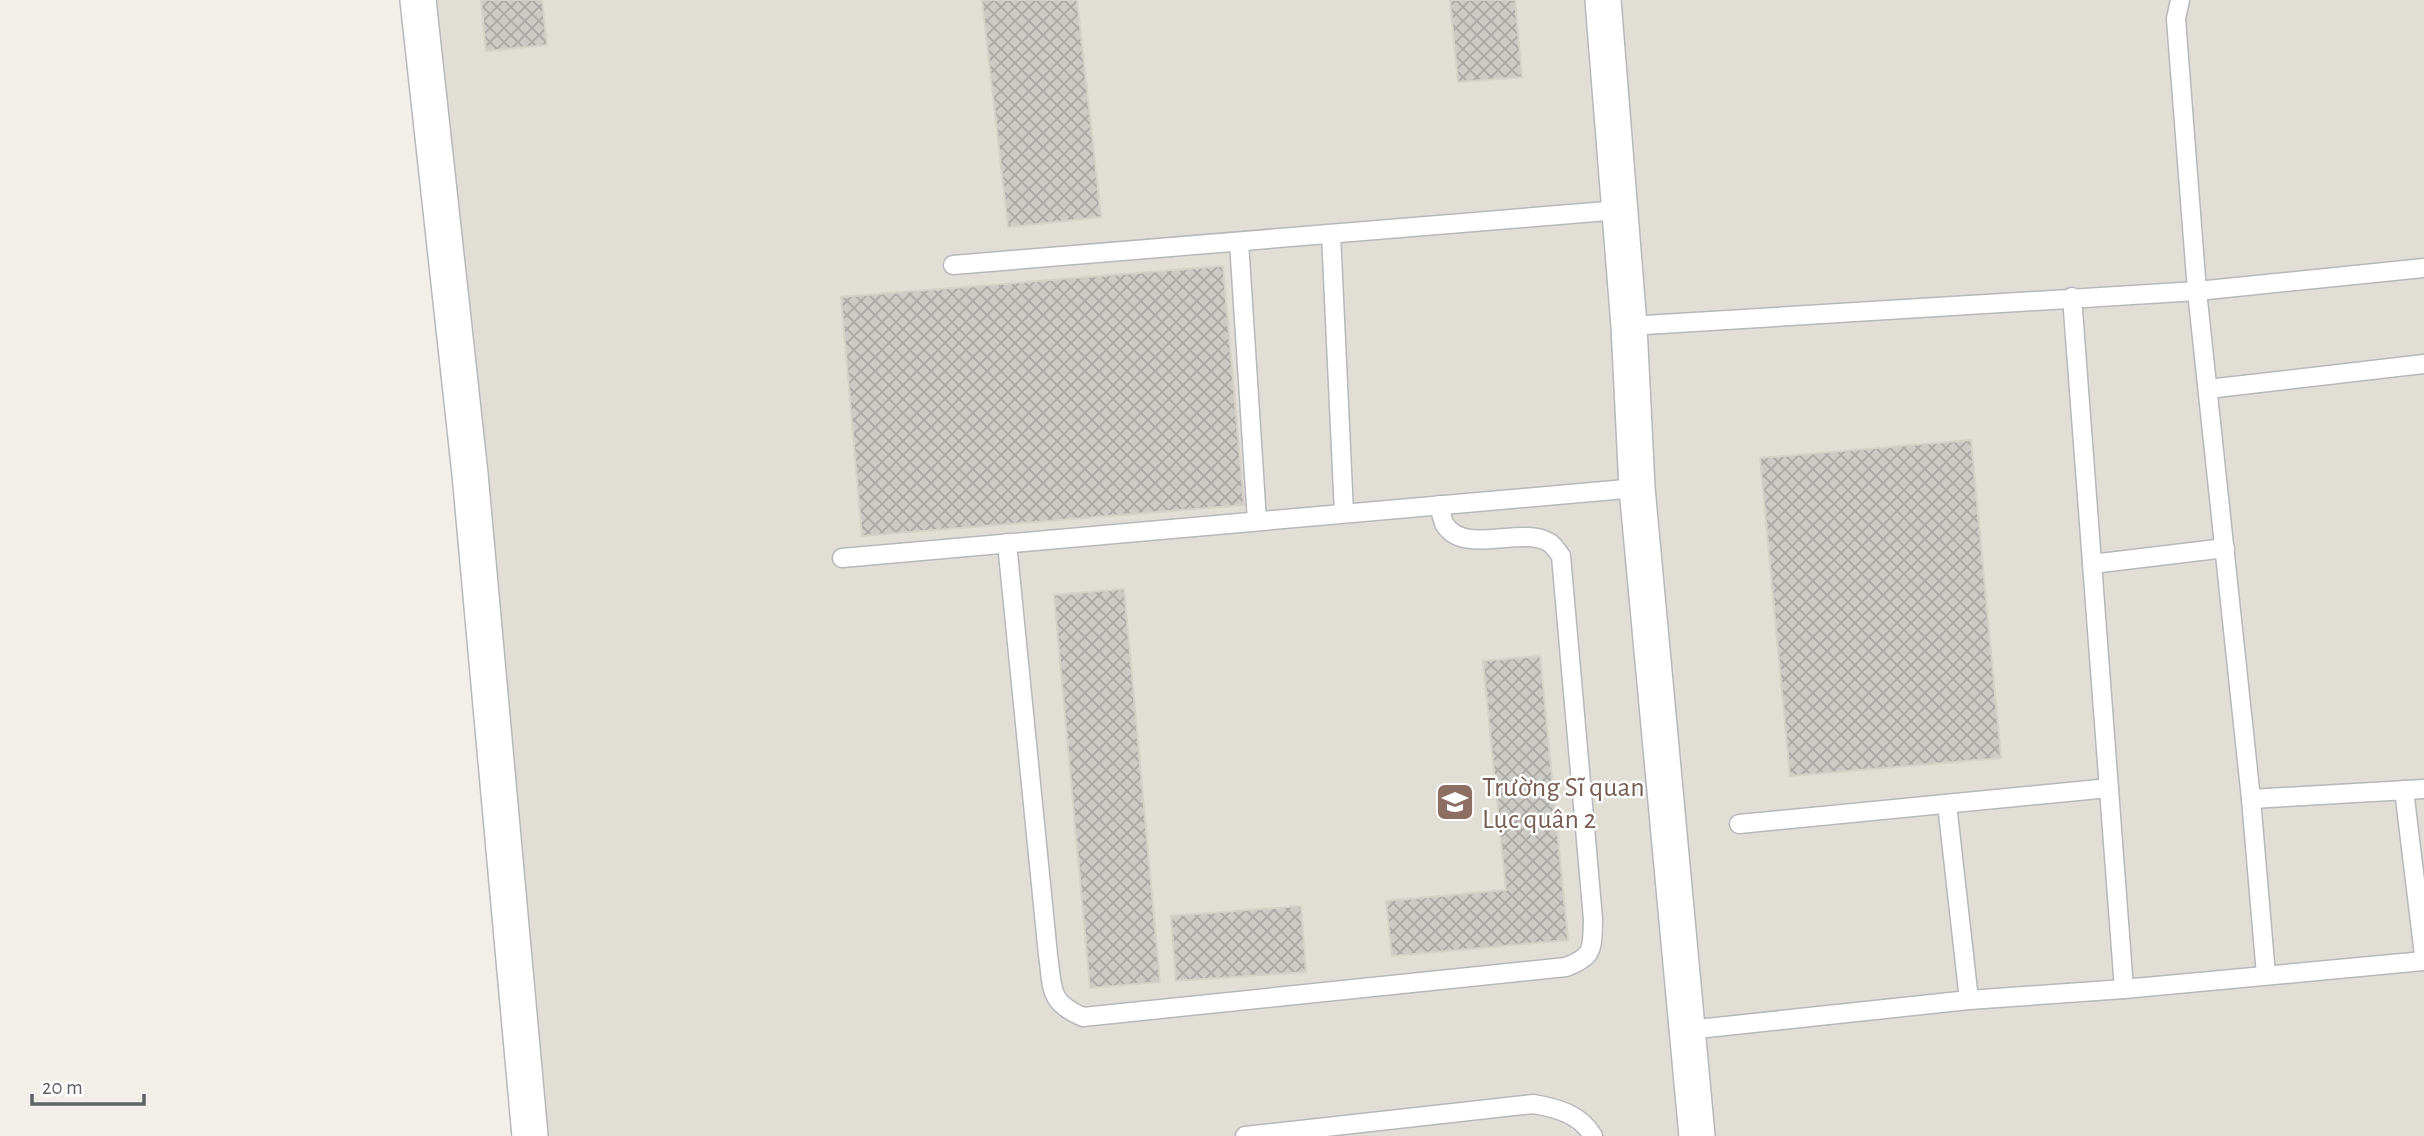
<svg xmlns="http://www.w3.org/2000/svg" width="2424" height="1136" font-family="'Alegreya Sans',sans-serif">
<defs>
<pattern id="building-cross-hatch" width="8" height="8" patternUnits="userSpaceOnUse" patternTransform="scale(1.75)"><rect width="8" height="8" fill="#cccac5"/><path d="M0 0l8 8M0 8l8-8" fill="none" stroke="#a9a8a4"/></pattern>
</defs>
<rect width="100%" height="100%" fill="#f1efe8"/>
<polygon fill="#e1ded6" points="405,0 2424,0 2424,1136 516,1136 456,468"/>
<g fill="url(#building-cross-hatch)" stroke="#d6d1c6" stroke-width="2">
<polygon points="481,0 542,0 547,45 486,51"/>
<polygon points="982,0 1077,0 1101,217 1008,227"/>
<polygon points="1450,0 1515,0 1522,77 1458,82"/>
<polygon points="1223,266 1244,505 862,536 841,297"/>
<polygon points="1971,440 2001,758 1790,776 1760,458"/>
<polygon points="1124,589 1160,982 1090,988 1054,595"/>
<polygon points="1540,656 1568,940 1392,956 1386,901 1506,890 1483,661"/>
<polygon points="1301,906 1306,972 1176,981 1171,916"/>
</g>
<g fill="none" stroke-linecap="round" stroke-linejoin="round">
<g stroke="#b5b8bc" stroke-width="21">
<g id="lane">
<polyline points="2180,0 2176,19 2197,291 2251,799"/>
<polyline points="1331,234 1344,513"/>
<polyline points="1239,242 1257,521"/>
<polyline points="953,265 1619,210"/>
<polyline points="2072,297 2124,989"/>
<polyline points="1629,326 2197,291 2424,268"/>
<polyline points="2208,389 2424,364"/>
<path d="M 1007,543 L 1048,955 C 1053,989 1048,1002 1083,1017 L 1566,967 C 1595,956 1592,948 1593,919 L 1561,556 C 1558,552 1554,546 1550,543 C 1523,525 1465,556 1445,525 C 1442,520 1441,511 1439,505"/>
<polyline points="842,558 1637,488"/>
<polyline points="2092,564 2225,548"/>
<polyline points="2404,790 2424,955"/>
<polyline points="1947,804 1969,1000"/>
<polyline points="1739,824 2109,788"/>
<polyline points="2266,975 2251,799 2424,789"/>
<polyline points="1688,1030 1969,1000 2124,989 2424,961"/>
<path d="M 1245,1136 L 1533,1104 C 1557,1108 1580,1114 1593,1136"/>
</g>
</g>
<g stroke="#b5b8bc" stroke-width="38">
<g id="street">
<polyline points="418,0 470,474 530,1136"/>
<polyline points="1603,0 1629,326 1637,488 1697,1136"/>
</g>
</g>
<use href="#lane" stroke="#fff" stroke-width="18"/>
<use href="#street" stroke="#fff" stroke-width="35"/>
</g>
<defs>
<g id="school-square" transform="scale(2.0125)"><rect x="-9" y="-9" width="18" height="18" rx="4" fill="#8d6e63" stroke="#fff"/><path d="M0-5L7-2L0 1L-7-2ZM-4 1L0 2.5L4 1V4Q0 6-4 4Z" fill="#fff"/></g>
</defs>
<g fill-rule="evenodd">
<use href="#school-square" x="1455" y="802"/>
</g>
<g text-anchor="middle" stroke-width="5" stroke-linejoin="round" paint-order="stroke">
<g font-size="28" fill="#785e54" stroke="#fff" text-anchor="start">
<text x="1482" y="796">Trường Sĩ quan<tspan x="1482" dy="32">Lục quân 2</tspan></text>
</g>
</g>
<path d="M32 1094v10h112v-10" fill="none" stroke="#5f6368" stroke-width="3.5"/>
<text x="42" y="1094" font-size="21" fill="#5f6368" stroke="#ffffff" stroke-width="5" paint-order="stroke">20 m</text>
</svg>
